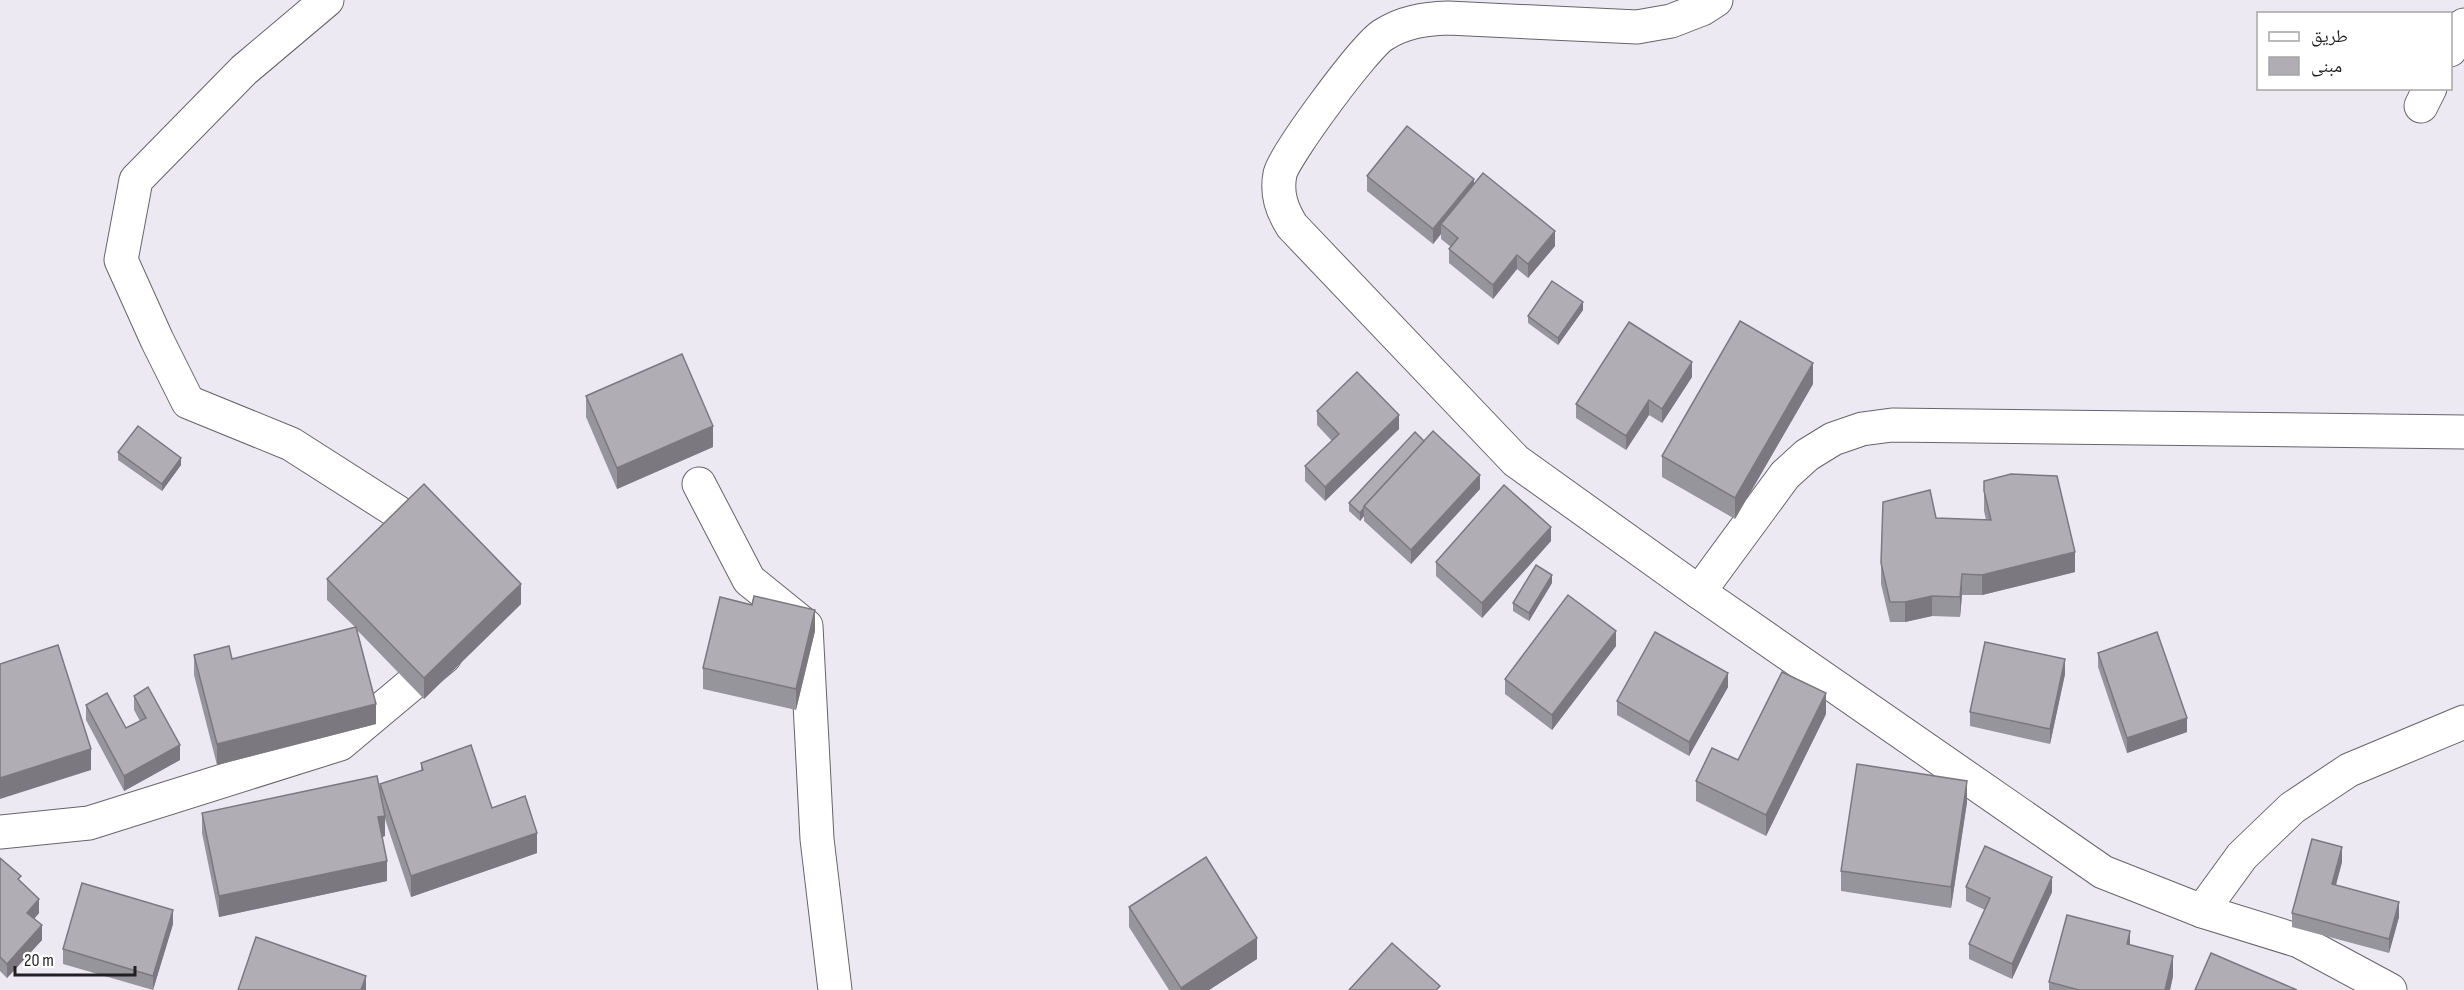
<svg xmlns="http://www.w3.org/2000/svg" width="2464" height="990" font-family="'Sofia Sans Condensed','Noto Naskh Arabic',sans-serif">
<rect width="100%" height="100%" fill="#ece9f2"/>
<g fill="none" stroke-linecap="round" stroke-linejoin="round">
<g stroke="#66646b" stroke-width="35">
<g id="minor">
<polyline points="327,0 244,70 136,180 121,260 157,340 188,402 291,444 421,527 430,539"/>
<path d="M 1716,0 L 1702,9 L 1671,21 L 1637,27 L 1448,18 C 1424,19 1403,22 1383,35 C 1365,46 1285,154 1280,174 C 1276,194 1282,210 1292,226 L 1516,461 L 1699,592 L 2103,872 L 2202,911 L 2299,941 L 2390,990"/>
<polyline points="2450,50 2464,25"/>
<polyline points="2421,106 2430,88"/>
<polyline points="699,484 749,580 806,626 817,839 835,990"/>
<polyline points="1699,592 1785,475 1807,455 1833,439 1862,429 1892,425 2464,432"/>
<polyline points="0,832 89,823 340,744 445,656"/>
<polyline points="2202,911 2242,856 2292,808 2349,770 2464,722"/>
</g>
</g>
<use href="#minor" stroke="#fff" stroke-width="33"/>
</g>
<g fill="#97959c">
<polygon points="1367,176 1474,184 1555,246 1528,278 1517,269 1493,299 1449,263 1449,249 1451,247 1441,239 1441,234 1433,244 1367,191"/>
<polygon points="1583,310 1558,345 1528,323 1528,316"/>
<polygon points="1692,377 1662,423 1649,415 1626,450 1576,418 1576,404"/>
<polygon points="1813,384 1735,519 1662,477 1662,456"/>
<polygon points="586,396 713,447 617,489 586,417"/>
<polygon points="1317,411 1399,429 1325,501 1305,481 1305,466 1332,441 1317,425"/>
<polygon points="1424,441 1480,489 1411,564 1364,521 1364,516 1360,521 1349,511 1349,503"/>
<polygon points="118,452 181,465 162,491 118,460"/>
<polygon points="1984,481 2075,572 1982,595 1962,595 1960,617 1932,616 1905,622 1890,622 1881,584 1881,563 1936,518 1986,520 1984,511"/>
<polygon points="1551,541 1482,618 1436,576 1436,562"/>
<polygon points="327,579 521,604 424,699 357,630 376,724 217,765 194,675 194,655 232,659 355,627 327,600"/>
<polygon points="1552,583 1529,621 1513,611 1513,603"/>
<polygon points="815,631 796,710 703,689 703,668"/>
<polygon points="1616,646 1552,730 1505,694 1505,679"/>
<polygon points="2098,653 2187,732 2127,753 2098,667"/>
<polygon points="2065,674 2050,744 1970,726 1970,712"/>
<polygon points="1728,687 1689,756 1617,715 1617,701"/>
<polygon points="134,696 180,760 124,791 86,720 86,705 126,728 140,721 134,710"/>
<polygon points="1826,714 1766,836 1696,801 1696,781 1738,760"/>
<polygon points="421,763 492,808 537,853 411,897 385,819 385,836 382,837 387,881 219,917 202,833 202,813 380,793 380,784 421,771"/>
<polygon points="1967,802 1951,908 1841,891 1841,871"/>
<polygon points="0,858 21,882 39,913 34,919 42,940 7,978 0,971"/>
<polygon points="2342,862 2336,885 2399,917 2389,953 2292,927 2292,913"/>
<polygon points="1966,887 2052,892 2012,979 1969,959 1969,944 1985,910 1966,901"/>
<polygon points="1129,907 1257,959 1209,990 1169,990 1129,927"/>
<polygon points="173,924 153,990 63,964 63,949"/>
<polygon points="2130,945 2173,976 2170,990 2049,990 2049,982"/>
</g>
<g fill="#7b797f">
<polygon points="1474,179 1474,193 1441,224 1441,234 1433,244 1433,229"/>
<polygon points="1555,231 1555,246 1528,278 1528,264"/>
<polygon points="1517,255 1517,269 1493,299 1493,285"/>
<polygon points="1583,302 1583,310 1558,345 1558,338"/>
<polygon points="1692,362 1692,377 1662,423 1662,409"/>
<polygon points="1813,363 1813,384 1735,519 1735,498"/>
<polygon points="1649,400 1649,415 1626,450 1626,436"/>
<polygon points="1399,415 1399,429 1325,501 1325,487"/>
<polygon points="713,426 713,447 617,489 617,468"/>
<polygon points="181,458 181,465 162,491 162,484"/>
<polygon points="1480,475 1480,489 1411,564 1411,550"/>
<polygon points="1364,508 1364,516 1360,521 1360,513"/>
<polygon points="1551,527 1551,541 1482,618 1482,603"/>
<polygon points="2075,552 2075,572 1982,595 1982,575"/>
<polygon points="1962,574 1962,595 1960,617 1960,597"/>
<polygon points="1552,575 1552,583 1529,621 1529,613"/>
<polygon points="521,584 521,604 424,699 424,678"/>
<polygon points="1932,596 1932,616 1905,622 1905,602"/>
<polygon points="815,610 815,631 796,710 796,689"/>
<polygon points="1616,631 1616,646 1552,730 1552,715"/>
<polygon points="2065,659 2065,674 2050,744 2050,729"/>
<polygon points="1728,673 1728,687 1689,756 1689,742"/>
<polygon points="1826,693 1826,714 1766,836 1766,815"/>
<polygon points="376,704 376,724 217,765 217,744"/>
<polygon points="2187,718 2187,732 2127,753 2127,738"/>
<polygon points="180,745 180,760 124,791 124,776"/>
<polygon points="91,749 91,770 0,799 0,778"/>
<polygon points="1967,781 1967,802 1951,908 1951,887"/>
<polygon points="385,816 385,836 378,838 378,817"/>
<polygon points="537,833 537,853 411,897 411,876"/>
<polygon points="2342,847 2342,862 2332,899 2332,884"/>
<polygon points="387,861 387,881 219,917 219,896"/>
<polygon points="2052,877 2052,892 2012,979 2012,964"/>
<polygon points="39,899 39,913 27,927 27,913"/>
<polygon points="2399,902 2399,917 2389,953 2389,939"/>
<polygon points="173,910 173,924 153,990 153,976"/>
<polygon points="42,925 42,940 7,978 7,964"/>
<polygon points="2130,931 2130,952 2127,944"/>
<polygon points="1257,938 1257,959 1209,990 1181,990 1181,988"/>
<polygon points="2173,956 2173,976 2170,990 2165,990"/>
<polygon points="366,976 366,990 361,990"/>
</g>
<g fill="#b0adb5" stroke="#7b797f" stroke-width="1.5">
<polygon points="1407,126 1474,179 1433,229 1367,176"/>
<polygon points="1483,173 1555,231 1528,264 1517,255 1493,285 1449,249 1458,238 1441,224"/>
<polygon points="1552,281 1583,302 1558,338 1528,316"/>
<polygon points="1740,321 1813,363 1735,498 1662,456"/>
<polygon points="1629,322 1692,362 1662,409 1649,400 1626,436 1576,404"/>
<polygon points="682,354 713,426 617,468 586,396"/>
<polygon points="1357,372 1399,415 1325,487 1305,466 1339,434 1317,411"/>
<polygon points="138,426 181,458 162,484 118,452"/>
<polygon points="1433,431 1480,475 1411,550 1364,506"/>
<polygon points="1415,432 1424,441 1364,506 1364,508 1360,513 1349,503"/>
<polygon points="2011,474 2057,476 2075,552 1982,575 1962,574 1960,597 1932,596 1905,602 1890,602 1881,563 1883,502 1930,490 1936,518 1991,520 1984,491 1984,481"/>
<polygon points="424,484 521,584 424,678 327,579"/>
<polygon points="1504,485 1551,527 1482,603 1436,562"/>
<polygon points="1536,565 1552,575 1529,613 1513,603"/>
<polygon points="1568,595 1616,631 1552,715 1505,679"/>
<polygon points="754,596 815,610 796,689 703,668 720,597 752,605"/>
<polygon points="356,627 376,704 217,744 194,655 229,646 232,659"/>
<polygon points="1655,632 1728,673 1689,742 1617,701"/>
<polygon points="2157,632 2187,718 2127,738 2098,653"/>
<polygon points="1985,642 2065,659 2050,729 1970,712"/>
<polygon points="58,645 91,749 0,778 0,664"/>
<polygon points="1782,672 1826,693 1766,815 1696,781 1712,748 1738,760"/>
<polygon points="148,687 180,745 124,776 86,705 107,693 126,728 146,718 134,696"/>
<polygon points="471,745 492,808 525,796 537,833 411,876 380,784 423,770 421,763"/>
<polygon points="1857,764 1967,781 1951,887 1841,871"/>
<polygon points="377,776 385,816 378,817 387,861 219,896 202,813"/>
<polygon points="2312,839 2342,847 2332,884 2399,902 2389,939 2292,913"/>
<polygon points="1985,846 2052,877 2012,964 1969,944 1990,898 1966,887"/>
<polygon points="1206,857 1257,938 1181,988 1129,907"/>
<polygon points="0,858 21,876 18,879 39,899 27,913 42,925 7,964 0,957"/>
<polygon points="82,883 173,910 153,976 63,949"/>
<polygon points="2067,915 2130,931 2127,944 2173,956 2165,990 2079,990 2049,982"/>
<polygon points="256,937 366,976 361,990 238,990"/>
<polygon points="1392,943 1440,986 1436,990 1349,990"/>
<polygon points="2211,953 2297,990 2195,990"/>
</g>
<rect x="2257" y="12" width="195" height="78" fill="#ffffff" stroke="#a6a5a7" stroke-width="1.5"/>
<rect x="2269" y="32" width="30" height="9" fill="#ffffff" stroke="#a6a5a7" stroke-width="1.5"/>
<text x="2311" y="42" font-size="18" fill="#201f22">طريق</text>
<rect x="2269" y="57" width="30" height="18" fill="#b0adb5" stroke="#a6a5a7" stroke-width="1.5"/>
<text x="2311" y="72" font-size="18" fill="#201f22">مبنى</text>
<path d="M15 966v9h120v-9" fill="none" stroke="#201f22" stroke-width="3"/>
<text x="24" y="966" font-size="18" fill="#201f22" stroke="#ffffff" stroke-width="4.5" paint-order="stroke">20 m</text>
</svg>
